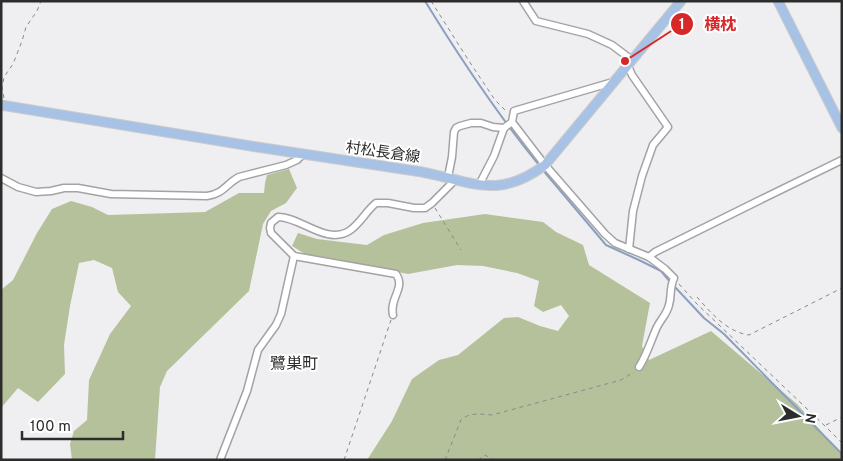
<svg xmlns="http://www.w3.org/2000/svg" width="843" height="461" font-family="Overpass,'Noto Sans JP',sans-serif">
<rect width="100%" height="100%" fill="#efeff1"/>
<g fill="#b5c19b">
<polygon points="289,169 297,188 286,203 271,211 263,224 249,291 167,371 160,387 155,460 72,460 70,444 74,431 87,420 89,380 110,334 131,306 118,292 112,268 94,260 79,263 70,306 64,345 65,374 38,402 18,388 1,408 1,290 13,280 37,233 52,209 71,201 92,207 108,215 205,212 239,193 264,193 265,183 267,175"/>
<polygon points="485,214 543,222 556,232 583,245 589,265 650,303 642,346 649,360 711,331 797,404 842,455 842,460 367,460 392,421 412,379 439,360 458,355 504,318 518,317 540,326 558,331 569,316 561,305 543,312 534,306 539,281 517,273 483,266 457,265 408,274 305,254 292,246 298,233 317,239 367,245 384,235 423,223"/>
</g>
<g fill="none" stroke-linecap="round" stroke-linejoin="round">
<g stroke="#8c9fc1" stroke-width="2">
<path d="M 425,1 C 460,58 497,114 539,165"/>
<polyline points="542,169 606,245 641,261 661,271 671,283"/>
<polyline points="674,286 704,318 724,334 842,454"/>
</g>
<g stroke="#a3a3a6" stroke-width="9">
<g id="minor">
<polyline points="523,1 536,21 588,34 612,45 632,60"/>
<polyline points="628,66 632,75 668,127 653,145 642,176 633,211 629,249"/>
<path d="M 613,82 L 514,111 L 512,122 L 545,165 L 605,234 L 615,243 L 649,257 L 665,269 L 674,278 C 669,289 672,295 669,305 C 667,314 661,319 657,327 C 651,340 647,355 639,367"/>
<polyline points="448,177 452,157 454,132 456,128 460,126 471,123 481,123 493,127 504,128"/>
<path d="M 1,178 L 18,187 L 36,192 L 51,191 L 64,188 L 78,188 L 111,194 L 207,196 C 223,194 226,184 239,177 L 286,165 L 297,160 L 302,155"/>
<polyline points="479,185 494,156 504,128 512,122"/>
<polyline points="649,257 655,252 760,200 842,160"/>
<path d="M 393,315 C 389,298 406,288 396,274 L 294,256 L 271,233 L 270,228 L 271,223 L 278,217 C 301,217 326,245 349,231 C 360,224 366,211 376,203 L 388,203 L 414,208 L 425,208 L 432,203 L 456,179"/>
<polyline points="220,460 247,391 258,350 276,325 281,314 294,256"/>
</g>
</g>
<g stroke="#cccccd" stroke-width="11">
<g id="major">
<polyline points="778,1 842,128"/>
<path d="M 1,105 L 257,147 L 422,172 C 473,182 498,200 545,165 L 681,1"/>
</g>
</g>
<g stroke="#89898b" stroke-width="1" stroke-dasharray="4 4" stroke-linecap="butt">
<polyline points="431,1 469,61 495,100 507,112"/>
<polyline points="4,98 2,88 4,77 13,64 22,41 26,27 37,11 41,1"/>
<polyline points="435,208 461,250"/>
<polyline points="679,284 697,304 825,426 842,443"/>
<path d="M 697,297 C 711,313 727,332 749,335 L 842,288"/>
<polyline points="826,425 842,417"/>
<polyline points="344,460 391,320"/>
<path d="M 445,460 L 461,420 C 470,412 480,414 492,415 L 621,380 L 634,372"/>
<polyline points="478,460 485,455 494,460"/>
</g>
<use href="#minor" stroke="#fff" stroke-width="6"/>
<use href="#major" stroke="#a7c2e4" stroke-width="9"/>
</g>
<g text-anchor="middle" stroke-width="4" stroke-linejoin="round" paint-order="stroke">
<g font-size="15" fill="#2c2c2d" stroke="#fff">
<text transform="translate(383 152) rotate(8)" y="5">村松長倉線</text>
</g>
<g font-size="16" fill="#2c2c2d" stroke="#fff">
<text x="294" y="369">鷺巣町</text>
</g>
</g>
<path fill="none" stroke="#d62828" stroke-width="2" d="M625 61L682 24"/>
<g fill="#d62828" stroke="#fff" stroke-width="2">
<circle cx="625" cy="61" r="5"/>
<circle cx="682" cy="24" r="12"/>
</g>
<g font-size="15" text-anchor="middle" font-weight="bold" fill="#fff">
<text x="682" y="29">1</text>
</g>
<g font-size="16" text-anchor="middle" font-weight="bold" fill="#d62828" stroke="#fff" stroke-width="4" stroke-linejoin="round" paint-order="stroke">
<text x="720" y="30">横枕</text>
</g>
<rect width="843" height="461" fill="none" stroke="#2c2c2d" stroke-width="5"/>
<g transform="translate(798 416) rotate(100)" stroke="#ffffff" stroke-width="4" paint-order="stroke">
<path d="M0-4L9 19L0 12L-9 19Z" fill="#2c2c2d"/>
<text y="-8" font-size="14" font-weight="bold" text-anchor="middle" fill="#2c2c2d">N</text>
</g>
<path d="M22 431v8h101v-8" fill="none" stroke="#2c2c2d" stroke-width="2.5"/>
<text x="30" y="431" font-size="15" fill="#2c2c2d" stroke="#ffffff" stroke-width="4" paint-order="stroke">100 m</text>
</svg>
